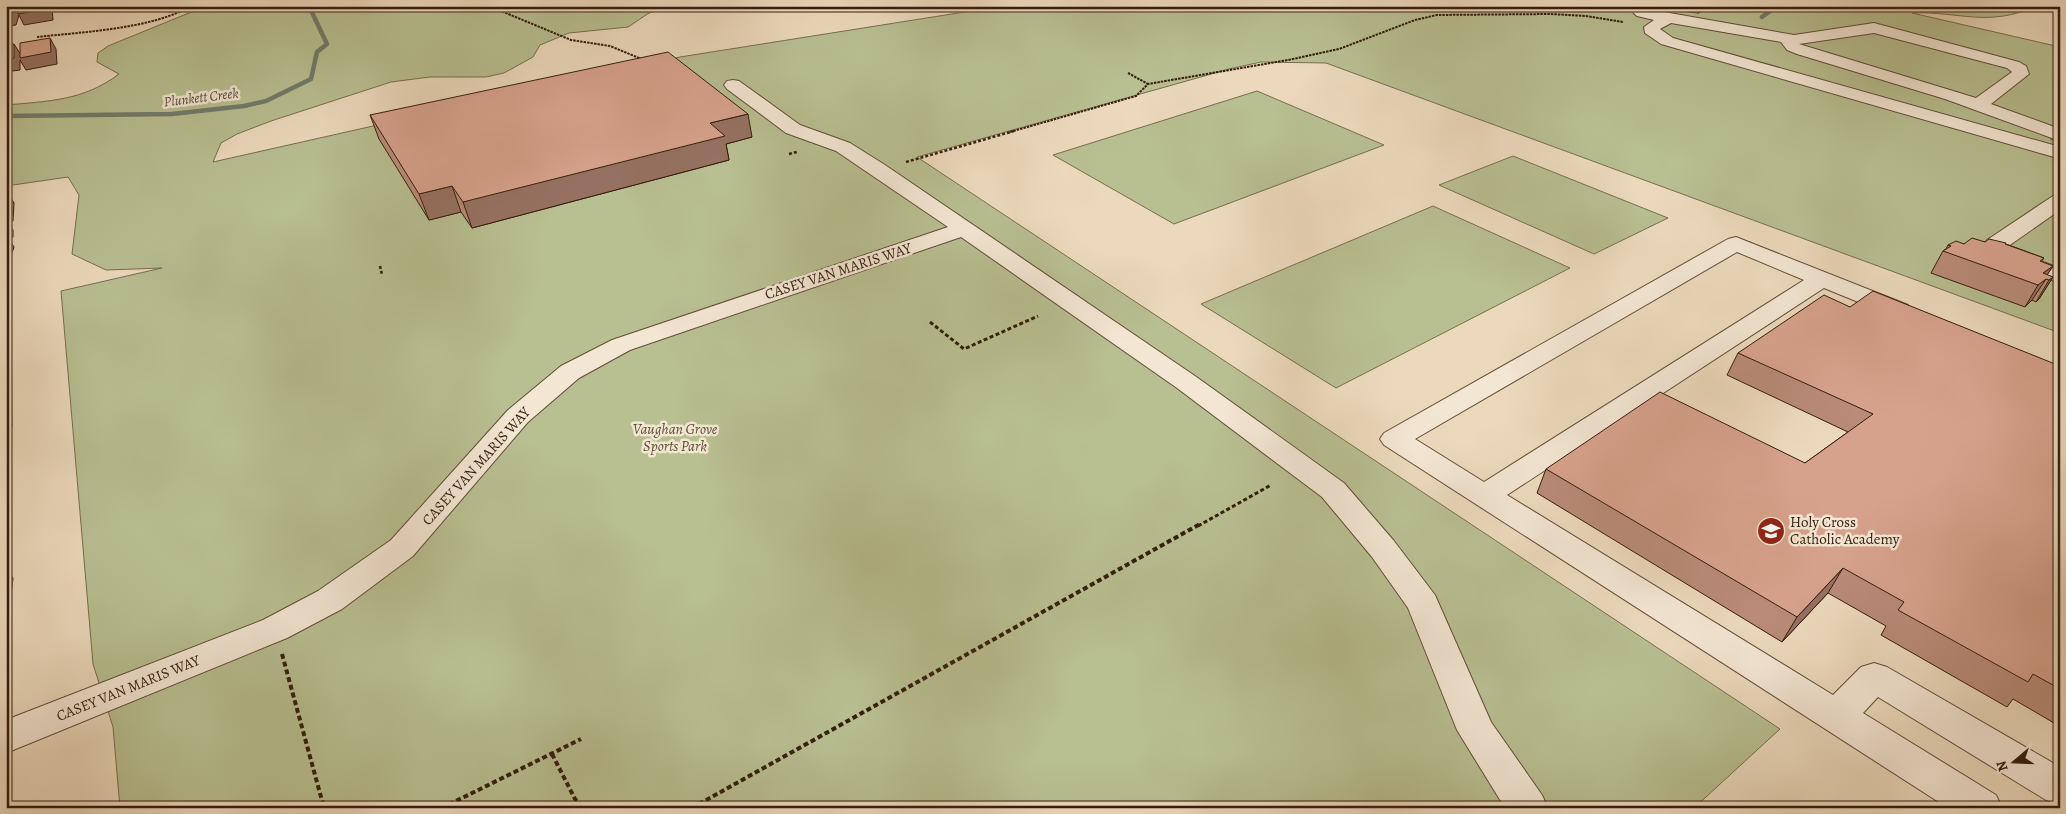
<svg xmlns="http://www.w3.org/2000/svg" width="2066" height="814" font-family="Alegreya,serif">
<rect width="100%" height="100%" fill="#ecd9bc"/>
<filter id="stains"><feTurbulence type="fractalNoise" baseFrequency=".004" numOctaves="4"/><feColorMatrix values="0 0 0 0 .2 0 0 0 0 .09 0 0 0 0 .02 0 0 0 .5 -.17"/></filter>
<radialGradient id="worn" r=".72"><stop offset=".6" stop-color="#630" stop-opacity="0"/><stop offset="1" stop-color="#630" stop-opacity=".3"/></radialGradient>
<g fill="#b8bf91" stroke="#766e4f">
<path d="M 206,6 L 673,6 L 649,13 L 628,27 L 569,33 L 540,45 L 533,57 L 504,73 L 486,77 L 430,77 L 391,82 L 271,121 L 237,134 L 221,143 L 213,162 L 680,57 L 996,7 L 896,8 L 868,6 L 2036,6 C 1988,28 1959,11 1912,13 L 2060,47 L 2060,134 L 2050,139 L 2060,143 L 2060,333 L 1326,63 L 1261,62 L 1229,69 L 917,157 L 1780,729 L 1694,808 L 120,808 L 113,727 L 93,664 L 61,291 L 162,268 L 106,270 L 72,254 L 79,195 L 68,177 L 6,186 L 6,105 C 49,101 83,101 119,74 L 97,62 L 98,53 L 108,46 Z"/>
<polygon points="1257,91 1384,145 1174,224 1053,155"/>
<polygon points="1513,156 1668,218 1594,254 1439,185"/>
<polygon points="1433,206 1570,268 1336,388 1201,304"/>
</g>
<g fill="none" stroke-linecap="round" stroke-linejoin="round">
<g stroke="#717c6b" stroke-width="4.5">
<polyline points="1762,17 1777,6"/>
<polyline points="6,116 172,114 244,106 266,101 311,79 317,52 327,44 309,6"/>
</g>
<g stroke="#624c39" stroke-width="2">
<g id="minor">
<path d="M 1626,6 L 1642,6 L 1647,9 L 1794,35 L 1874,23 L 2019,62 L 2026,66 L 2029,74 L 1991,104 L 2060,129 L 2060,141 L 1945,99 L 1797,54 L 1787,50 L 1781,42 L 1671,23 L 1660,29 L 1673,38 L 2060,147 L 2060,155 L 2054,157 L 2047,155 L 1661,44 L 1645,33 L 1644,27 L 1654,20 L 1637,16 ZM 1874,33 L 2007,68 L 2012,72 L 1976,98 L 1799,44 Z"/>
<polygon points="733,80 739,81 800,125 850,143 885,165 1195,376 1344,483 1394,541 1435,595 1491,722 1542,795 1548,808 1505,808 1457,730 1408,608 1372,557 1322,497 1177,388 961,237 630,350 579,378 528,422 413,556 342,609 287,638 6,753 6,720 263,620 318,591 391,540 508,410 561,366 612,340 948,227 836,151 786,133 727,89 724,85 727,81"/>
<polygon points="2060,194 2060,210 2007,247 2015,252 2060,268 2060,283 1989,257 1984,245 1987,240 2053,196"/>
<path d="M 1736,237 L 1908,305 L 1911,310 L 1908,315 L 1899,317 L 1890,315 L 1824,288 L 1507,495 L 1833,695 L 1861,667 L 1874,663 L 1887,667 L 2060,767 L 2060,805 L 2046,800 L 1878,697 L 1863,713 L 1996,795 L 2002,808 L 1948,808 L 1384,445 L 1380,439 L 1384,433 L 1728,239 ZM 1737,252 L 1804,280 L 1484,482 L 1415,439 Z"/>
</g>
</g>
<g stroke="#341d0d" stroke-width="2" stroke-dasharray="2.5 1" stroke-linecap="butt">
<polyline points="489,6 571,40 610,46 644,60"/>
<path d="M 37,37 C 82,32 152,29 191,6"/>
<polyline points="1128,73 1148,84"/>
<polyline points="1010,132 1136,96 1148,84 1288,60 1339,49 1415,20 1437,15 1551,14 1586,16 1623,22"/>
</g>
<g stroke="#341d0d" stroke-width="2.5" stroke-dasharray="3 2" stroke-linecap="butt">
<polyline points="789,154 797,152"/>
<polyline points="906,162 1014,131"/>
<polyline points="380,266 382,275"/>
</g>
<g stroke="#341d0d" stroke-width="3" stroke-dasharray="4 2.5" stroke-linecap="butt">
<polyline points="930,322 964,349 1038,316"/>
<polyline points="1198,526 1271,485"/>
</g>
<g stroke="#341d0d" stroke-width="4" stroke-dasharray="5 3" stroke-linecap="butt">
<polyline points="282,654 324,808"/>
<polyline points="552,754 575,799 585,808"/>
<polyline points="442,808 581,739"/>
<polyline points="692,808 1200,524"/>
</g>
<use href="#minor" fill="#f3e6d3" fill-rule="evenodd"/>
</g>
<g fill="#b98b78" stroke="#341d0d">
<polygon points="1664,6 1710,6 1709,9 1698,13 1673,10"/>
<polygon points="370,115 752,137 726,144 729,160 472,228 461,212 429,220 379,139"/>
<polygon points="1985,242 2006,244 2044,258 2041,262 2053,266 2047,275 2053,277 2039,299 2036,302 2032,300 2025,307 1931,273 1943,251 1946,249 1948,245"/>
<polygon points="1850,307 2060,366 2060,716 2054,723 2013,699 2007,707 1881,635 1886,626 1828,593 1782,642 1537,493 1546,469 1805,463 1848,432 1727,375 1738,353"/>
</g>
<g fill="#967162" stroke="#341d0d">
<polygon points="12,6 16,6 19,13 47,6 51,6 52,8 53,20 24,25 19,15 16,25 6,26 6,14"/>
<polygon points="1700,6 1710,6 1709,9 1698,13"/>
<polygon points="50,38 56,49 57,64 26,70 20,60 20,70 6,72 6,59 14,44 21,55"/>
<polygon points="748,114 752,137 726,144 729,160 472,228 463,202 710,123"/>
<polygon points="452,186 461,212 429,220 419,194"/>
<polygon points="6,189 14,203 13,221 9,223 13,230 13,237 9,239 14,247 12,253 6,256"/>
<polygon points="2053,266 2043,281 2046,279 2032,300 2025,307 2038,285 2043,273"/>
<polygon points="2053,277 2039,299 2036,302 2049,280"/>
<polygon points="6,313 11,320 12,427 6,431"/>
<polygon points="1843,568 1828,593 1782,642 1797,617"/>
<polygon points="6,569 13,578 6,644"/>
</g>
<g fill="#d7a28c" stroke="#341d0d">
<polygon points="6,6 12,6 10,14 6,14"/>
<polygon points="18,6 47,6 48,9 18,14"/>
<polygon points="50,38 51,52 20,58 20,43"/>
<polygon points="14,44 14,58 6,59 6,45"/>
<polygon points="668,52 748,114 710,123 725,136 463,202 452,186 419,194 370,115"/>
<polygon points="1972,238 1985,242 1989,239 2006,243 2005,244 2044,258 2040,261 2053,266 2043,273 2053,277 2049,280 2046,279 2038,285 1943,251 1951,246 1948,245 1956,241 1964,244"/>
<polygon points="1873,291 2060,366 2060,689 2033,674 2028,682 1898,610 1904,602 1843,568 1797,617 1546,469 1660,392 1805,463 1873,414 1738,353 1824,295 1850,307"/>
</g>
<defs>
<g id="school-disc" transform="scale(1.4375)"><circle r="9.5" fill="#8f2418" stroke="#f3e6d3"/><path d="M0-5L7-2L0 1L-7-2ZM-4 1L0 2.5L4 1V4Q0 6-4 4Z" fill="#fff"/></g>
</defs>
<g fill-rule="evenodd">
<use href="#school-disc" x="1771" y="531"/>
</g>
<g text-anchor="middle" stroke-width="5" stroke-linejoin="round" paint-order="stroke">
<g font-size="14" font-style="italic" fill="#534c3c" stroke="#f3e6d3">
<text transform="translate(201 97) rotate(-7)" y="5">Plunkett Creek</text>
</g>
<g font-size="15" fill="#341d0d" stroke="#f3e6d3">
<text transform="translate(838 271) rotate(-18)" y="5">CASEY VAN MARIS WAY</text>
<text transform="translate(476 466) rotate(-48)" y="5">CASEY VAN MARIS WAY</text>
<text transform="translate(128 688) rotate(-22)" y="5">CASEY VAN MARIS WAY</text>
</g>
<g font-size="15" font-style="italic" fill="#5c4e35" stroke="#f3e6d3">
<text x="675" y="434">Vaughan Grove<tspan x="675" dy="17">Sports Park</tspan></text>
</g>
<g font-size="15" fill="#341d0d" stroke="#f3e6d3" text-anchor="start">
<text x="1790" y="527">Holy Cross<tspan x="1790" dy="17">Catholic Academy</tspan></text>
</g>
</g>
<rect width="2066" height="814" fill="none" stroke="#ecd9bc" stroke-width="25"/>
<rect x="8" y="8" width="2051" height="799" fill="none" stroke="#341d0d" stroke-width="2.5"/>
<rect x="12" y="12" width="2041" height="789" fill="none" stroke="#341d0d"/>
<g transform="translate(2014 762) rotate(251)" stroke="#f3e6d3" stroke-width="4" paint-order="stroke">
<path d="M0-4L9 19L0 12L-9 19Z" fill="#341d0d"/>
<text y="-8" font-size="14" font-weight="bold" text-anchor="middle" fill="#341d0d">N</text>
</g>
<rect width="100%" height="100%" filter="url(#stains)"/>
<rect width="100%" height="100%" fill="url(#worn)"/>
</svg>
